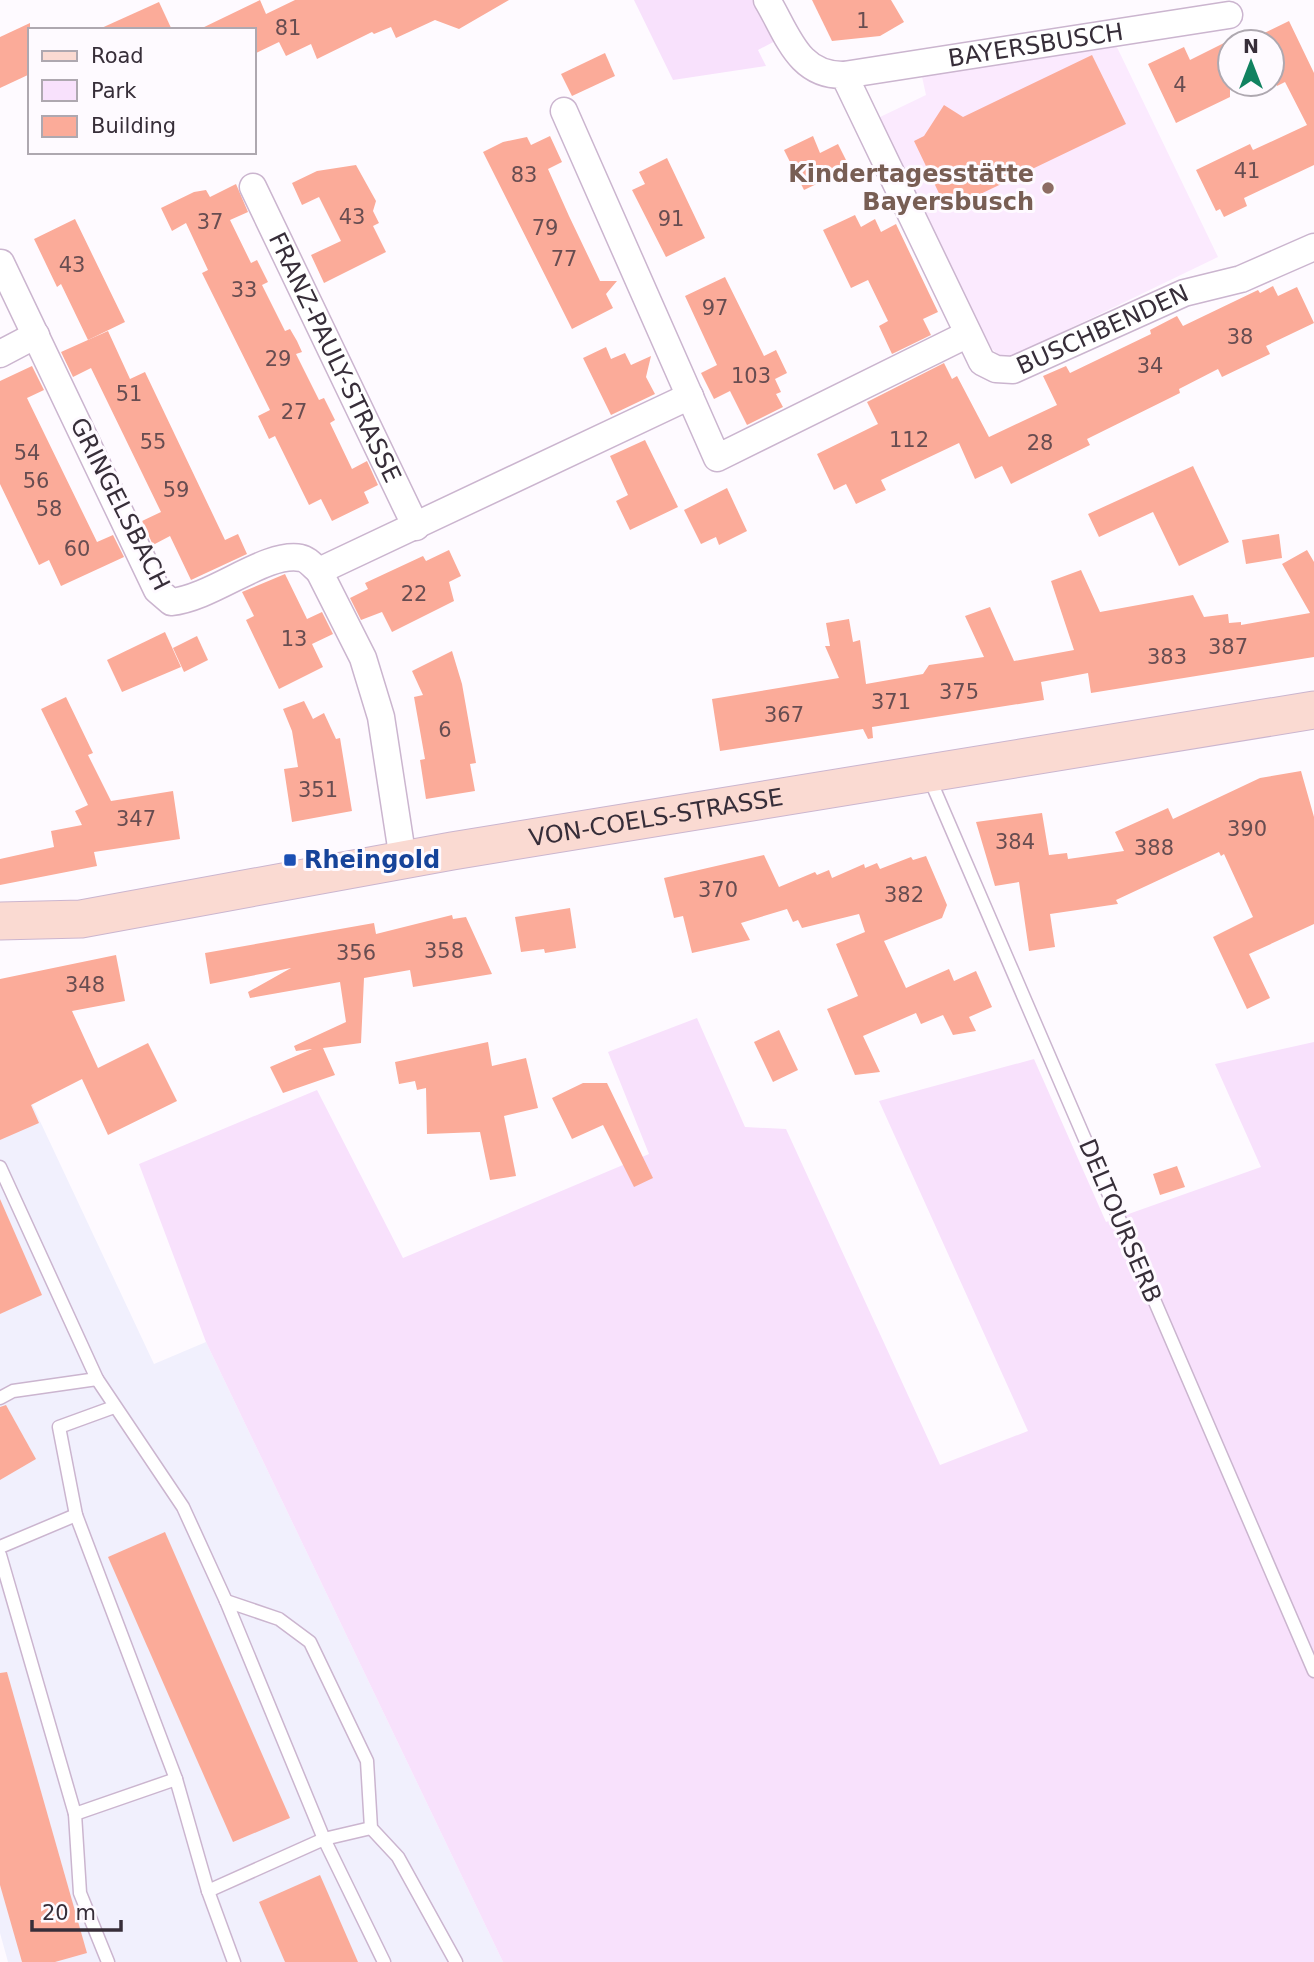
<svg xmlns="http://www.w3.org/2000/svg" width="1314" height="1962" font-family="'DejaVu Sans',sans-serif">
<rect width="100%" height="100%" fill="#fefaff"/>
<polygon fill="#f1f0fd" points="0,1036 154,1364 206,1342 503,1962 8,1962 0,1933"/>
<polygon fill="#fbeafe" points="1114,41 1218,257 1013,356 1000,356 991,348 878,118 926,95 921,72"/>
<g fill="#f8e1fc">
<polygon points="634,0 752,0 777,40 758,50 766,66 673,80"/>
<polygon points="697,1018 745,1127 786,1129 940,1465 1028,1431 879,1101 1034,1059 1106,1222 1261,1167 1215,1064 1314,1042 1314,1962 503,1962 206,1342 139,1164 317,1090 403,1258 649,1154 608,1052"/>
</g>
<g fill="#fbab99">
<polygon points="260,0 266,14 295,0 509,0 459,29 435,20 396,38 391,27 374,34 372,32 317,59 311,44 286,56 279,42 254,54 254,30 198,30"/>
<polygon points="812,0 891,0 904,22 880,36 832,41"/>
<polygon points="159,2 172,30 97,30"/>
<polygon points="1289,21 1314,73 1314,165 1244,198 1247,206 1224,217 1220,209 1216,211 1196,170 1250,144 1253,150 1307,125 1285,82 1277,86 1272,76 1272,42 1256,42 1254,38"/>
<polygon points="30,23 30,74 0,88 0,37"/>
<polygon points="1230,40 1230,97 1176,123 1148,64 1184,47 1190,60"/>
<polygon points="605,53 615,76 572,96 561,74"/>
<polygon points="1092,55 1126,124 947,210 914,141 924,136 944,105 963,117"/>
<polygon points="550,136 562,162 548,169 569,216 600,281 617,281 606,294 613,308 572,329 483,152 503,142 527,137 531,145"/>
<polygon points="813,136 820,153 838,144 850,168 804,190 784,150"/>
<polygon points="667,158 705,238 666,257 632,190 645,184 639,172"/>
<polygon points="356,165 376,201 373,211 379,223 373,226 386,252 324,283 311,255 341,241 319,197 302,205 292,183 317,171"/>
<polygon points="236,184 248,212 230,220 251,263 257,260 268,282 262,285 285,331 290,329 297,341 302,352 296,354 319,400 324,398 335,420 330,423 352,469 367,461 378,485 364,492 369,503 332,521 321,499 309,505 275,436 269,439 258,416 270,410 202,273 208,270 186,223 172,231 161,208 194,192 206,190 210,197"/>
<polygon points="855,215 861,227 875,219 881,232 896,224 938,312 923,319 931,335 892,354 879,326 888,321 868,280 851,288 823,230"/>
<polygon points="75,219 125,322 88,340 61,284 57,287 34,239"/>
<polygon points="725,277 764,356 776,350 787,373 775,379 781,392 776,394 783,407 747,425 730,391 714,399 701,373 717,365 685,296"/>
<polygon points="1273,286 1278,296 1297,287 1314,323 1266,346 1270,354 1222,377 1218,369 1179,389 1180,393 1087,439 1090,445 1011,484 1002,466 975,479 959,443 881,480 886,490 856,504 846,484 834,490 817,454 878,424 867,402 944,363 952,379 957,376 989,437 1057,405 1043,376 1066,366 1070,373 1151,334 1150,330 1177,316 1183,326 1258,290 1260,293"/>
<polygon points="108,331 130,379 145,372 225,540 238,534 247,554 191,580 170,536 153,545 142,521 161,512 91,368 73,377 61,352"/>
<polygon points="606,347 611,359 625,353 631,365 651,356 646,377 655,394 611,415 583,358"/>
<polygon points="32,366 44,390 27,398 97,542 113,535 124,557 61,586 49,560 39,565 0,484 0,381"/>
<polygon points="645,440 678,507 630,530 616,501 628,495 610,456"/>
<polygon points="1193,466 1229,542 1179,566 1153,512 1099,537 1088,514"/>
<polygon points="727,488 747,531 719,545 716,537 701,544 684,510"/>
<polygon points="1279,534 1282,558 1246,564 1242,540"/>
<polygon points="449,550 461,576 449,582 454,601 392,632 382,612 361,620 350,598 368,589 365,583 423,556 426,561"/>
<polygon points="1307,550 1314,562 1314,657 1091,693 1088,673 1041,682 1044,700 872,727 873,738 868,739 863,729 720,751 712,699 839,678 825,646 830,646 826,623 849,619 853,642 860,640 866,684 923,674 929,665 984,657 965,616 990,607 1014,661 1074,650 1051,581 1081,570 1100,612 1193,595 1204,617 1228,614 1229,623 1241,622 1241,625 1310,613 1282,564"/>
<polygon points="285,574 307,619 322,612 333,634 312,644 323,667 279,689 246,620 254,616 242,592"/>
<polygon points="165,632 181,667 122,692 107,660"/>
<polygon points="197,636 208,660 184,672 173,648"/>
<polygon points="452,651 462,684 476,763 470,764 475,791 426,799 420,760 425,759 414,697 423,695 412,671"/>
<polygon points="66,697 93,753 88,755 111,801 173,791 180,839 94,852 97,866 0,885 0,859 54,847 51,831 82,825 75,811 88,805 41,709"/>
<polygon points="304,701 313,719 324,713 336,739 340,738 352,811 292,822 284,769 298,767 292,731 283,709"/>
<polygon points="1301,771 1314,817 1314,924 1249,954 1270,998 1247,1009 1213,937 1253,917 1224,854 1221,856 1219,852 1116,900 1118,904 1050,914 1055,947 1029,951 1019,882 995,886 976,822 1042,813 1049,855 1067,853 1068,859 1124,851 1115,832 1168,808 1173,819 1260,778"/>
<polygon points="764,855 779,887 815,872 817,875 829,870 832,878 864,864 865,868 877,863 880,869 911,857 913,860 926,856 947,905 942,918 884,941 906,988 949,969 954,981 976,971 992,1007 969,1017 976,1031 953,1035 943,1015 921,1024 916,1013 863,1036 880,1072 855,1075 827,1009 858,996 836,944 865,932 859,914 802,928 798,920 793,922 787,909 741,923 750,940 692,953 683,916 674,918 664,878"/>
<polygon points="570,908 576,948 545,953 544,949 521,952 515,917"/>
<polygon points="452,915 453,919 466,917 492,974 413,987 410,970 364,978 361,1043 323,1048 335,1075 283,1093 270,1067 312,1049 296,1051 294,1046 346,1022 340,982 250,998 248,992 291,968 210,984 205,953 374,923 376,934"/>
<polygon points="116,955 125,1001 72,1011 98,1068 148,1043 177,1101 108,1135 82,1079 31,1105 39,1123 0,1140 0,979"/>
<polygon points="779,1030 798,1070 773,1082 754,1042"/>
<polygon points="488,1042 492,1066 526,1058 538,1108 504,1116 516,1176 490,1180 480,1132 427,1134 426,1088 417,1090 415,1081 399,1084 395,1062"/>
<polygon points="583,1083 607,1083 653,1178 634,1187 603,1125 572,1139 552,1098"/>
<polygon points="1177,1166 1185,1187 1160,1195 1153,1174"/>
<polygon points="0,1199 42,1295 0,1314"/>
<polygon points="6,1405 36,1459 0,1480 0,1407"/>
<polygon points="165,1532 290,1818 233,1842 108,1557"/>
<polygon points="7,1672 87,1953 55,1962 22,1962 0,1885 0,1673"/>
<polygon points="320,1875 358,1962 285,1962 259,1902"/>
</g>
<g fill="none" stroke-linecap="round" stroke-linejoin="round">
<g stroke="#cbb5cf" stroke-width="15">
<g id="lane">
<polyline points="929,777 1314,1671"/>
<polyline points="0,1167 97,1379 183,1507 226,1601 324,1839 384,1962"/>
<polyline points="0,1398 13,1391 97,1379"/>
<polyline points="114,1407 59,1427 76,1515 176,1779 208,1891 234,1962"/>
<polyline points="0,1547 76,1515"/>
<polyline points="0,1555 75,1814 176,1779"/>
<polyline points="226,1601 279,1619 310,1642 367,1761 371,1828 398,1857 456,1962"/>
<polyline points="75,1814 80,1893 108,1962"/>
<polyline points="208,1891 324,1839 371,1828"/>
</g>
</g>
<g stroke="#cbb5cf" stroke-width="29">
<g id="street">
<path id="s1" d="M 767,0 C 788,35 798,76 844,75 L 982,362 L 996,369 L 1013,370 L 1184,293 L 1241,279 L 1314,247"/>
<path id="s2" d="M 844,75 L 1229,15"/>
<polyline points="564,111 717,458 968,334"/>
<path id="s3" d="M 253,187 L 416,527"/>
<path d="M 1,263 L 157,590 L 171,602 C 213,598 266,551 301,558 C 307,559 313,566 319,571"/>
<polyline points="0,354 36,335"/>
<polyline points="403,860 381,717 363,658 319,571 690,396"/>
</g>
</g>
<g stroke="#cbb5cf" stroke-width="39">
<g id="secondary">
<path id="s4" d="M 0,921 L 81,919 L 452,851 L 1314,710"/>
</g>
</g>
<use href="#lane" stroke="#fff" stroke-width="12"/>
<use href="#street" stroke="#fff" stroke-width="26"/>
<use href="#secondary" stroke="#fadad2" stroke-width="37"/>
</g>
<circle fill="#8d6e63" stroke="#fefaff" stroke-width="2.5" cx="1048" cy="188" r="7"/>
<rect fill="#1a4fb4" stroke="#fefaff" stroke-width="2.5" x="283" y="853" width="14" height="14" rx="3.5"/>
<g text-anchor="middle" stroke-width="6" stroke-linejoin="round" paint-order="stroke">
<g font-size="21" fill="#684d51">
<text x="863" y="28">1</text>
<text x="288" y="35">81</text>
<text x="1180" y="92">4</text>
<text x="1247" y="178">41</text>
<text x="524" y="182">83</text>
<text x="352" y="224">43</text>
<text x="671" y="226">91</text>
<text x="210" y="229">37</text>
<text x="545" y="235">79</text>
<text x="564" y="266">77</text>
<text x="72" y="272">43</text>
<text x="244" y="297">33</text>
<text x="715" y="315">97</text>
<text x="1240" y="344">38</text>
<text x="278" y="366">29</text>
<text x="1150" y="373">34</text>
<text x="751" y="383">103</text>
<text x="129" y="401">51</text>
<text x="294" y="419">27</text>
<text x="909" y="447">112</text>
<text x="153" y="449">55</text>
<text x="1040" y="450">28</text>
<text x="27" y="460">54</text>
<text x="36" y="488">56</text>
<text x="176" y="497">59</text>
<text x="49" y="516">58</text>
<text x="77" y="556">60</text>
<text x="414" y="601">22</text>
<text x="294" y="646">13</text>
<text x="1228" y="654">387</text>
<text x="1167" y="664">383</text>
<text x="959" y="699">375</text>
<text x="891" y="709">371</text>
<text x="784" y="722">367</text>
<text x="445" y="737">6</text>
<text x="318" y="797">351</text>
<text x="136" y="826">347</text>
<text x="1247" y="836">390</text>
<text x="1015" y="849">384</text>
<text x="1154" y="855">388</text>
<text x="718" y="897">370</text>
<text x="904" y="902">382</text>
<text x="444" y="958">358</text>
<text x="356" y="960">356</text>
<text x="85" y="992">348</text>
</g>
<g font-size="24" fill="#372e39" stroke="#fefaff">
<text dy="8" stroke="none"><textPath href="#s2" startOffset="194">BAYERSBUSCH</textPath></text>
<text dy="8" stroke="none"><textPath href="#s1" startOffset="564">BUSCHBENDEN</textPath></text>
<text dy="8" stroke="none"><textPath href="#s3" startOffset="189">FRANZ-PAULY-STRASSE</textPath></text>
<text transform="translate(120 504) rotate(63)" y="8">GRINGELSBACH</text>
<text dy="8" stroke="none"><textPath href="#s4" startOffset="665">VON-COELS-STRASSE</textPath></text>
<text transform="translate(1120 1221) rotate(67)" y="8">DELTOURSERB</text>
</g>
<g font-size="24" font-weight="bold" fill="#785e54" stroke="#fefaff" text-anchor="end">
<text x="1034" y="182">Kindertagesstätte<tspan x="1034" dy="28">Bayersbusch</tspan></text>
</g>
<g font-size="24" font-weight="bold" fill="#164399" stroke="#fefaff" text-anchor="start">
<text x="304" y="868">Rheingold</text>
</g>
</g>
<rect x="28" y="28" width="228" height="126" fill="#fefaff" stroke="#aea8b0" stroke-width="2"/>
<rect x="42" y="51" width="35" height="10" fill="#fadad2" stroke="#aea8b0" stroke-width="2"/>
<text x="91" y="63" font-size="21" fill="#372e39">Road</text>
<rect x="42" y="80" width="35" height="21" fill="#f8e1fc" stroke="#aea8b0" stroke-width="2"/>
<text x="91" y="98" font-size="21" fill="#372e39">Park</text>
<rect x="42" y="116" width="35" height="21" fill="#fbab99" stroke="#aea8b0" stroke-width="2"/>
<text x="91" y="133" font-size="21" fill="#372e39">Building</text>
<g transform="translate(1251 63)"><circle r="33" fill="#fefaff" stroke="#aea8b0" stroke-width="2"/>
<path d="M0-5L12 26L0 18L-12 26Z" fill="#118260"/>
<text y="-10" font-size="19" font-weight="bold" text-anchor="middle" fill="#372e39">N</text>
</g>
<path d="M32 1920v10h89v-10" fill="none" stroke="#372e39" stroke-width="3.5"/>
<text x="42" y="1920" font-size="21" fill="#372e39" stroke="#fefaff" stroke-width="5" paint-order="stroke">20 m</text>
</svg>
